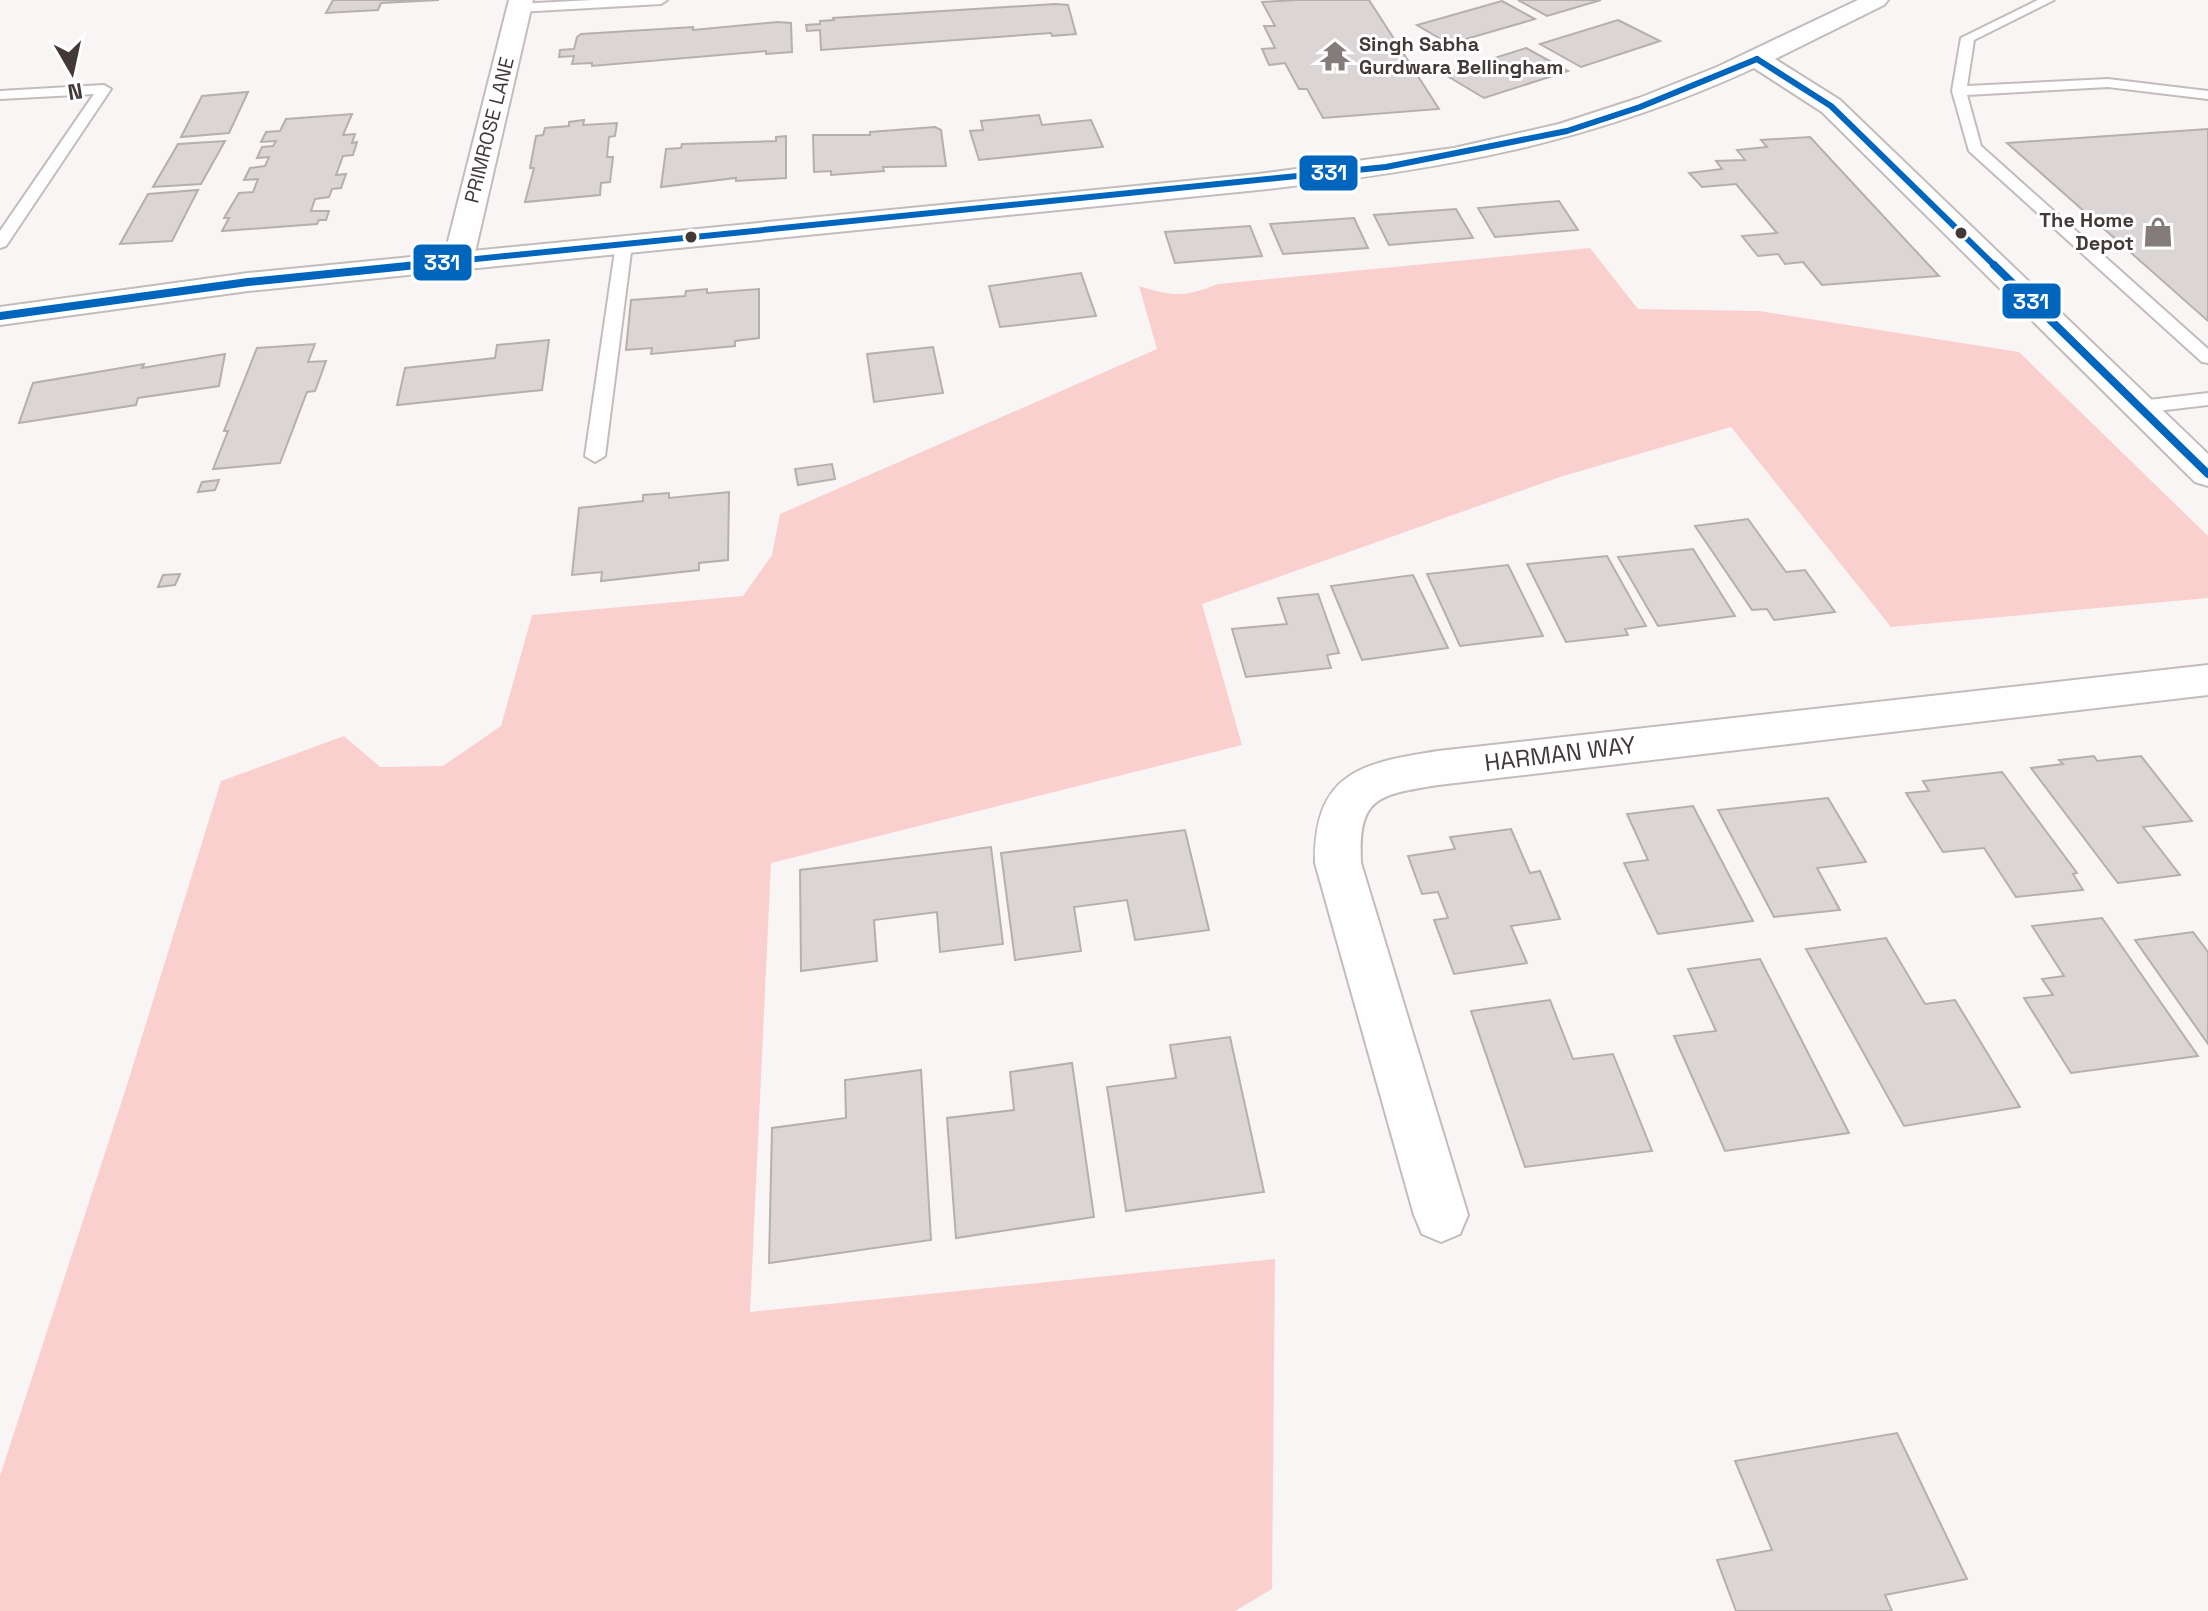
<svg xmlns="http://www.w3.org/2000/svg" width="2208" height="1611" font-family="'Space Grotesk',sans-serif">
<rect width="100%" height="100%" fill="#faf5f5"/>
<path fill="#fad0ce" d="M 1590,248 L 1638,309 L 1759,311 L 2019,352 L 2208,536 L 2208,598 L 1891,627 L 1731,427 L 1560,477 L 1202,604 L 1242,745 L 771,863 L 750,1312 L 1275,1259 L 1272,1589 L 1235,1611 L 0,1611 L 0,1476 L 126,1088 L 221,781 L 344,736 L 380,767 L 443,766 L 501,726 L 532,615 L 743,596 L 772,555 L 780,514 L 1157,349 L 1139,286 C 1173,297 1185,297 1218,284 Z"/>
<g fill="#dcd5d5" stroke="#b6afaf" stroke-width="2">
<polygon points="333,0 439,0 381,3 378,10 326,13"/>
<polygon points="1297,0 1369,0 1439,109 1323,118 1307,89 1299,89 1285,63 1269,65 1262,49 1275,48 1264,26 1275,26 1262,2"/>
<polygon points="1518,0 1601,0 1547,16"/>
<polygon points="1502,1 1535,19 1449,44 1417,25"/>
<polygon points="1055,4 1068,5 1076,34 1052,36 1051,33 821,50 820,30 807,31 806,25 820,24 820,21 834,20 833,18"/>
<polygon points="1618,20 1660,41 1581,67 1540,44"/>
<polygon points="778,22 791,23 792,52 766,54 766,51 592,66 592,63 572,64 574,56 559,57 560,50 574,49 577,37 581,34 693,27 693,30"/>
<polygon points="1526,48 1568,71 1484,98 1444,74"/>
<polygon points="248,92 229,133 181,137 202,96"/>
<polygon points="352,114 343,135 355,134 352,143 357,142 353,155 343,156 336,175 346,174 341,188 332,189 329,197 315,199 311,211 329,211 326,220 319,220 317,224 222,231 229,218 224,218 239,193 253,192 258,179 244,180 250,168 265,166 269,157 257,158 262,147 273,146 276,141 261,142 266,132 280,131 286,119"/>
<polygon points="1039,115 1042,125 1091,120 1103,147 979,160 970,131 983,130 981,121"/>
<polygon points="584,120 583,125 617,123 615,136 609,137 607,157 613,157 610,182 601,183 600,195 525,202 534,168 530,168 536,136 543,135 545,128 569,126 569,122"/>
<polygon points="935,127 941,130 946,166 883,167 884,171 831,175 831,171 814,172 813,135 870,135 870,132"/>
<polygon points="2208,129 2208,321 2007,143"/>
<polygon points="786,136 786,178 736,181 736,178 661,187 666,149 681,148 682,144 776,141 776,137"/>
<polygon points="1810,137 1873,205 1939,276 1822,285 1803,262 1785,264 1778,254 1758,256 1742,236 1777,233 1736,184 1702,187 1689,173 1722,169 1716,161 1745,160 1737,150 1767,147 1761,140"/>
<polygon points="225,141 201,184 153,187 178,144"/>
<polygon points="198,190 172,241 120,244 148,194"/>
<polygon points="1559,201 1578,230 1495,237 1478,208"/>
<polygon points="1456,209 1473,238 1389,245 1374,215"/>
<polygon points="1354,218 1368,248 1283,254 1270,224"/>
<polygon points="1250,226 1262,256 1175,263 1165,232"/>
<polygon points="1081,273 1096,316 1000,327 989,286"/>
<polygon points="707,289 707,293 759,289 759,338 735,341 735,346 651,354 652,348 626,350 631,300 685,296 686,291"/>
<polygon points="549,340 542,390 397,405 405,368 495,358 497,345"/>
<polygon points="315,344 308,362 326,361 315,391 307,392 280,463 213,469 228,431 224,431 257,348"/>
<polygon points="933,347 943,393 874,402 867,354"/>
<polygon points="225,354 219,386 138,398 136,405 19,423 33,383 144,364 142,368"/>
<polygon points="832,464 835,479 798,485 795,469"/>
<polygon points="219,480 215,490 198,492 202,482"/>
<polygon points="729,492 728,560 699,563 699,570 601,581 602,572 572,575 579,508 643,501 643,495 669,493 669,498"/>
<polygon points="1748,519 1786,572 1805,570 1835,612 1774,620 1767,609 1752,610 1695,526"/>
<polygon points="1693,549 1735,616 1658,626 1618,557"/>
<polygon points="1607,556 1646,626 1625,629 1628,635 1566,642 1527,564"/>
<polygon points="1508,565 1543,636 1460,646 1427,574"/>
<polygon points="180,574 175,585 158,587 163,575"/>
<polygon points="1413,575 1448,648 1362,660 1331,586"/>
<polygon points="1318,594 1339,653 1327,655 1331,668 1246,677 1232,629 1287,624 1278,598"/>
<polygon points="2094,756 2097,761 2141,756 2192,821 2143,827 2180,875 2118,883 2031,768 2063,764 2059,760"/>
<polygon points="2002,772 2077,873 2073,874 2083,890 2016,897 1984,848 1943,852 1906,793 1929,791 1923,781"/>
<polygon points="1828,798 1866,862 1817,868 1840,910 1774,917 1718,810"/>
<polygon points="1693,806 1753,921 1658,934 1624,863 1648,860 1627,814"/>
<polygon points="1511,829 1530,873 1540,871 1560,919 1511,926 1527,963 1454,974 1434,920 1448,918 1438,892 1422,894 1408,856 1455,849 1450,837"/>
<polygon points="1185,830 1209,930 1135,940 1127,900 1074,907 1081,951 1015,960 1001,853"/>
<polygon points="991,847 1003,944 940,952 937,912 874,920 877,961 801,971 800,870"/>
<polygon points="2102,918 2198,1056 2071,1073 2024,998 2053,995 2042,979 2064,976 2032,926"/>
<polygon points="2193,932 2208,952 2208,1044 2135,940"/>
<polygon points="1886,938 1925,1004 1955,1000 2020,1107 1904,1126 1806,949"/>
<polygon points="1760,959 1849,1133 1725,1151 1674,1036 1716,1031 1688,969"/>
<polygon points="1550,1000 1573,1059 1613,1054 1652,1151 1525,1167 1471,1011"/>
<polygon points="1230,1037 1264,1192 1126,1211 1107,1087 1176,1078 1170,1045"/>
<polygon points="1072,1063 1094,1217 956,1238 947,1118 1014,1110 1010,1072"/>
<polygon points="921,1070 931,1240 769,1263 772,1128 846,1118 845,1080"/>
<polygon points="1897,1433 1967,1579 1885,1595 1892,1611 1736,1611 1717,1560 1772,1550 1735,1461"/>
</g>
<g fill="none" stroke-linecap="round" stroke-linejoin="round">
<g stroke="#c3bcbb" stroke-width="4">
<g id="service">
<polygon points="592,0 667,0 661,4 518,12 512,8 518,4"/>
<polygon points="2038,0 2054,0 1974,40 1967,86 2108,79 2208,91 2208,99 2108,87 1967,95 1981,146 2208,349 2208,363 2202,362 1969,151 1952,91 1961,38"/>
<polygon points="104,85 111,89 6,246 0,248 0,231 94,94 0,99 0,91"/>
<polygon points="624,239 632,244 605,456 595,462 585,456 616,244"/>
<polygon points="2208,393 2208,405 2140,413 2131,407 2140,401"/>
</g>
</g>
<g stroke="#c3bcbb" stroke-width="4">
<g id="minor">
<polygon points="509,0 533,0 473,261 469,267 458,270 447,267 443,261"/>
<path d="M 2208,665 L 2208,695 L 1438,785 C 1377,795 1358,797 1361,863 L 1468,1215 L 1460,1234 L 1441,1242 L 1422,1234 L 1414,1215 L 1315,863 C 1314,773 1360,763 1438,751 Z"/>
</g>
</g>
<g stroke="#c3bcbb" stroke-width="4">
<path id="tertiary" d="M 1858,0 L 1888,0 L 1884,5 L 1775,59 L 1840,100 L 2208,454 L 2208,486 L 2195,482 L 1822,112 L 1754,68 C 1587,145 1439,170 1258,190 L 248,291 L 0,325 L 0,307 L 248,273 L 1258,174 L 1454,148 L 1559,124 L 1639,98 L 1717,67 Z"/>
</g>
<use href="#service" fill="#fefefe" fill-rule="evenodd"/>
<use href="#minor" fill="#fefefe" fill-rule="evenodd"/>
<use href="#tertiary" fill="#fefefe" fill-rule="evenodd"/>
<g stroke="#fff" stroke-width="10">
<g id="bus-1-far1">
<polyline points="1757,59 1831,106 1996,267"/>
<polyline points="397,267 1386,167 1567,131 1640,107 1757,59"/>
</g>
</g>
<g stroke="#fff" stroke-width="13">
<g id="bus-1">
<polyline points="1994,265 2208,474"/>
<polyline points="0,316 248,282 417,265"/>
</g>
</g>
<use href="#bus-1-far1" stroke="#0065bd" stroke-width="6"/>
<use href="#bus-1" stroke="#0065bd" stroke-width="8"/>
</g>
<defs>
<g id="temple-bare" transform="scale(2.4)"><path d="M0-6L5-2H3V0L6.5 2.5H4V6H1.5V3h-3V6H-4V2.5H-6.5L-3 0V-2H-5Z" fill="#847b7b" stroke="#fff" stroke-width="2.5" paint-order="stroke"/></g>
<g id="shop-bare" transform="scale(2.4)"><path d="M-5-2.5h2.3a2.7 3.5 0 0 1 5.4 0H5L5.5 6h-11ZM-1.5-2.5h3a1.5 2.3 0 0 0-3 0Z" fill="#847b7b" stroke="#fff" stroke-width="2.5" paint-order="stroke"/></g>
</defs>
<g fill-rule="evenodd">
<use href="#temple-bare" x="1335" y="56"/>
<use href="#shop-bare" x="2158" y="232"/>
</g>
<g fill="#443939" stroke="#fff" stroke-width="3">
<circle cx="1961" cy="233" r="7"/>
<circle cx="691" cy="237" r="7"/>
</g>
<g text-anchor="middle" stroke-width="6" stroke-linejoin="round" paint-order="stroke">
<g font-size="20" font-weight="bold" fill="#443939" stroke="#fff" text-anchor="start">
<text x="1359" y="51">Singh Sabha<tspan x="1359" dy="23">Gurdwara Bellingham</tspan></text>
<text x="2134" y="227" text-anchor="end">The Home<tspan x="2134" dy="23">Depot</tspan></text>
</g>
<g font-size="20" fill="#443939" stroke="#fff">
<text transform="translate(489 130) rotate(-76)" y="7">PRIMROSE LANE</text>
</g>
<g font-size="24" fill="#443939" stroke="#fff">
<text transform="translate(1560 754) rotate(-7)" y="8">HARMAN WAY</text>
</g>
</g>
<g stroke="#fff" stroke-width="3">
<rect x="1298" y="154" width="61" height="38" rx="8" fill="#0065bd"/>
<rect x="412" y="243" width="61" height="39" rx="8" fill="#0065bd"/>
<rect x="2001" y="282" width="61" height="38" rx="8" fill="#0065bd"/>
</g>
<g font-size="22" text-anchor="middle" font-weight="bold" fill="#fff">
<text x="1329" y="180">331</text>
<text x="442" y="270">331</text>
<text x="2031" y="309">331</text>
</g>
<g transform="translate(72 72) rotate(171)" stroke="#ffffff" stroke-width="6" paint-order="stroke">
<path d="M0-6L14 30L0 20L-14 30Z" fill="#443939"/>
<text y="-12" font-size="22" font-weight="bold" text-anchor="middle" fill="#443939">N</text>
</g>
</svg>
